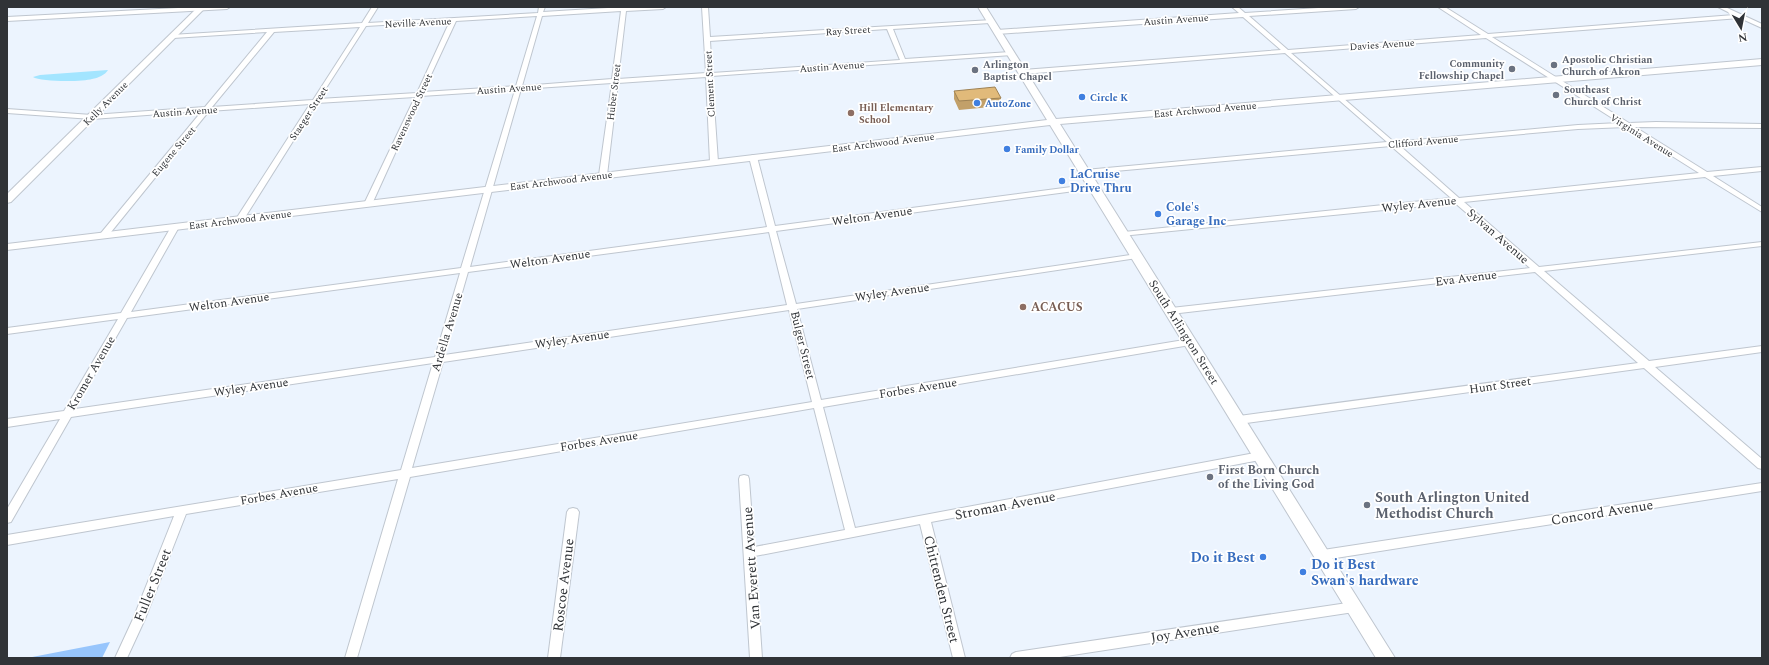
<svg xmlns="http://www.w3.org/2000/svg" width="1769" height="665" font-family="Spectral,serif">
<rect width="100%" height="100%" fill="#ecf4fe"/>
<polygon fill="#97c5fc" points="110,642 102,658 27,658"/>
<path fill="#a3e5ff" d="M 108,70 C 105,75 98,78 92,79 C 83,82 40,82 33,77 L 40,75 Z"/>
<g fill="none" stroke-linecap="round" stroke-linejoin="round">
<g stroke="#bfc6cf" stroke-width="2">
<g id="street">
<polygon points="197,7 230,7 227,9 7,21 7,17"/>
<path d="M 372,7 L 378,7 L 368,23 L 538,13 L 539,7 L 545,7 L 543,12 L 624,7 L 666,7 L 663,9 L 626,11 L 618,79 L 706,73 L 702,7 L 708,7 L 710,37 L 992,20 L 992,22 L 990,23 L 893,29 L 905,59 L 1010,52 L 1013,54 L 1012,55 L 712,76 L 718,162 L 714,164 L 710,162 L 706,77 L 618,83 L 607,175 L 603,177 L 599,175 L 612,83 L 521,89 L 470,267 L 767,227 L 749,157 L 753,155 L 757,157 L 775,226 L 1094,184 L 1097,184 L 1097,188 L 776,231 L 796,304 L 1137,254 L 1141,256 L 1137,258 L 797,309 L 821,400 L 1190,339 L 1195,342 L 1190,345 L 823,407 L 855,528 L 1260,452 L 1264,453 L 1265,456 L 1264,459 L 1260,460 L 931,522 L 965,658 L 953,658 L 920,524 L 755,556 L 762,658 L 750,658 L 739,479 L 740,476 L 744,475 L 748,476 L 749,479 L 754,547 L 845,530 L 814,408 L 410,477 L 357,658 L 345,658 L 398,479 L 186,514 L 145,619 L 127,658 L 115,658 L 133,619 L 174,516 L 7,545 L 7,535 L 401,470 L 433,363 L 71,417 L 11,522 L 7,523 L 7,509 L 60,419 L 7,427 L 7,419 L 64,411 L 118,319 L 7,334 L 7,328 L 121,313 L 171,227 L 175,225 L 179,227 L 131,312 L 461,268 L 515,90 L 421,96 L 372,204 L 368,206 L 364,204 L 415,97 L 317,103 L 244,219 L 240,221 L 236,219 L 310,104 L 209,111 L 107,237 L 104,237 L 100,235 L 101,233 L 202,111 L 92,119 L 7,113 L 7,109 L 92,115 L 205,107 L 267,32 L 173,38 L 170,36 L 171,35 L 362,23 ZM 621,11 L 612,79 L 522,86 L 542,16 ZM 537,16 L 516,86 L 423,92 L 456,21 ZM 450,21 L 417,93 L 319,99 L 366,26 ZM 360,27 L 313,100 L 212,107 L 274,32 ZM 887,29 L 900,60 L 712,73 L 710,41 ZM 769,232 L 787,305 L 444,355 L 468,272 ZM 460,273 L 435,357 L 75,409 L 127,318 ZM 789,310 L 812,402 L 412,468 L 443,362 Z"/>
<path d="M 1232,7 L 1238,7 L 1245,13 L 1333,7 L 1359,7 L 1356,9 L 1249,16 L 1288,50 L 1481,35 L 1438,7 L 1445,7 L 1488,34 L 1734,15 L 1718,7 L 1725,7 L 1762,24 L 1762,28 L 1740,18 L 1492,37 L 1629,123 L 1656,122 L 1762,124 L 1762,128 L 1635,127 L 1707,172 L 1762,167 L 1762,171 L 1713,176 L 1762,207 L 1762,212 L 1705,177 L 1464,202 L 1539,267 L 1762,242 L 1762,246 L 1544,271 L 1649,361 L 1762,346 L 1762,352 L 1655,367 L 1762,459 L 1762,469 L 1758,468 L 1644,368 L 1239,424 L 1235,423 L 1234,420 L 1235,417 L 1239,416 L 1638,363 L 1535,272 L 1171,314 L 1168,313 L 1167,311 L 1168,309 L 1171,308 L 1530,268 L 1455,203 L 1121,236 L 1120,234 L 1124,232 L 1451,198 L 1391,146 L 1082,174 L 1082,170 L 1085,170 L 1387,142 L 1285,53 L 1023,74 L 1020,72 L 1023,70 L 1281,50 L 1243,17 L 997,34 L 994,32 L 997,30 L 1239,13 ZM 1486,38 L 1620,123 L 1578,125 L 1394,142 L 1291,53 ZM 1626,127 L 1699,173 L 1459,198 L 1399,145 L 1578,129 Z"/>
<polygon points="1762,483 1762,491 1323,560 1319,558 1317,555 1319,552 1323,550"/>
<polygon points="573,508 577,509 579,512 560,658 548,658 567,512 569,509"/>
<polygon points="1354,602 1358,603 1360,607 1358,611 1354,612 1053,658 1010,658 1012,654 1016,652"/>
</g>
</g>
<g stroke="#bfc6cf" stroke-width="2">
<g id="secondary">
<polygon points="198,7 206,7 11,202 7,203 7,194"/>
<polygon points="978,7 986,7 1056,119 1762,59 1762,65 1060,124 1395,658 1376,658 1050,125 7,250 7,244 1047,120"/>
</g>
</g>
<use href="#street" fill="#fff" fill-rule="evenodd"/>
<use href="#secondary" fill="#fff" fill-rule="evenodd"/>
</g>
<polygon fill="#c2a069" points="954,91 1001,98 1001,106 959,110 954,99"/>
<polygon fill="#e1ba7a" stroke="#9e8255" points="995,87 1001,98 959,101 954,91"/>
<g fill="#6b7280" stroke="#fff" stroke-width="1.5">
<circle cx="1554" cy="65" r="4"/>
<circle cx="1512" cy="69" r="4"/>
<circle cx="975" cy="70" r="4"/>
<circle cx="1556" cy="95" r="4"/>
<circle cx="1210" cy="477" r="4"/>
<circle cx="1367" cy="505" r="4"/>
</g>
<g fill="#3f7fe0" stroke="#fff" stroke-width="1.5">
<circle cx="1082" cy="97" r="4"/>
<circle cx="977" cy="103" r="4"/>
<circle cx="1007" cy="149" r="4"/>
<circle cx="1062" cy="181" r="4"/>
<circle cx="1158" cy="214" r="4"/>
<circle cx="1263" cy="557" r="4"/>
<circle cx="1303" cy="572" r="4"/>
</g>
<g fill="#8d6e63" stroke="#fff" stroke-width="1.5">
<circle cx="851" cy="113" r="4"/>
<circle cx="1023" cy="307" r="4"/>
</g>
<g text-anchor="middle" stroke-width="3.5" stroke-linejoin="round" paint-order="stroke">
<g font-size="10" fill="#303337" stroke="#fff">
<text transform="translate(1176 19) rotate(-4)" y="4">Austin Avenue</text>
<text transform="translate(418 22) rotate(-3)" y="4">Neville Avenue</text>
<text transform="translate(848 30) rotate(-4)" y="4">Ray Street</text>
<text transform="translate(1382 44) rotate(-4)" y="4">Davies Avenue</text>
<text transform="translate(832 66) rotate(-4)" y="4">Austin Avenue</text>
<text transform="translate(709 84) rotate(-93)" y="4">Clement Street</text>
<text transform="translate(509 88) rotate(-4)" y="4">Austin Avenue</text>
<text transform="translate(613 92) rotate(-83)" y="4">Huber Street</text>
<text transform="translate(105 103) rotate(-45)" y="4">Kelly Avenue</text>
<text transform="translate(1205 109) rotate(-5)" y="4">East Archwood Avenue</text>
<text transform="translate(185 111) rotate(-4)" y="4">Austin Avenue</text>
<text transform="translate(411 112) rotate(-65)" y="4">Ravenswood Street</text>
<text transform="translate(308 113) rotate(-57)" y="4">Staeger Street</text>
<text transform="translate(1642 135) rotate(32)" y="4">Virginia Avenue</text>
<text transform="translate(1423 141) rotate(-5)" y="4">Clifford Avenue</text>
<text transform="translate(883 142) rotate(-7)" y="4">East Archwood Avenue</text>
<text transform="translate(173 151) rotate(-50)" y="4">Eugene Street</text>
<text transform="translate(561 180) rotate(-7)" y="4">East Archwood Avenue</text>
<text transform="translate(240 219) rotate(-7)" y="4">East Archwood Avenue</text>
</g>
<g font-size="10" font-weight="bold" fill="#5b616d" stroke="#fff" text-anchor="start">
<text x="1562" y="63">Apostolic Christian<tspan x="1562" dy="12">Church of Akron</tspan></text>
<text x="1504" y="67" text-anchor="end">Community<tspan x="1504" dy="12">Fellowship Chapel</tspan></text>
<text x="983" y="68">Arlington<tspan x="983" dy="12">Baptist Chapel</tspan></text>
<text x="1564" y="93">Southeast<tspan x="1564" dy="12">Church of Christ</tspan></text>
</g>
<g font-size="10" font-weight="bold" fill="#366cbe" stroke="#fff" text-anchor="start">
<text x="1090" y="101">Circle K</text>
<text x="985" y="107">AutoZone</text>
<text x="1015" y="153">Family Dollar</text>
</g>
<g font-size="10" font-weight="bold" fill="#785e54" stroke="#fff" text-anchor="start">
<text x="859" y="111">Hill Elementary<tspan x="859" dy="12">School</tspan></text>
</g>
<g font-size="12" font-weight="bold" fill="#366cbe" stroke="#fff" text-anchor="start">
<text x="1070" y="178">LaCruise<tspan x="1070" dy="14">Drive Thru</tspan></text>
<text x="1166" y="211">Cole's<tspan x="1166" dy="14">Garage Inc</tspan></text>
</g>
<g font-size="12" fill="#303337" stroke="#fff">
<text transform="translate(1419 204) rotate(-6)" y="4">Wyley Avenue</text>
<text transform="translate(872 216) rotate(-8)" y="4">Welton Avenue</text>
<text transform="translate(1498 236) rotate(41)" y="4">Sylvan Avenue</text>
<text transform="translate(550 259) rotate(-8)" y="4">Welton Avenue</text>
<text transform="translate(1466 278) rotate(-7)" y="4">Eva Avenue</text>
<text transform="translate(892 292) rotate(-8)" y="4">Wyley Avenue</text>
<text transform="translate(229 302) rotate(-8)" y="4">Welton Avenue</text>
<text transform="translate(447 332) rotate(-73)" y="4">Ardella Avenue</text>
<text transform="translate(1184 332) rotate(58)" y="4">South Arlington Street</text>
<text transform="translate(572 339) rotate(-8)" y="4">Wyley Avenue</text>
<text transform="translate(803 345) rotate(76)" y="4">Bulger Street</text>
<text transform="translate(91 373) rotate(-60)" y="4">Kromer Avenue</text>
<text transform="translate(1500 385) rotate(-8)" y="4">Hunt Street</text>
<text transform="translate(251 387) rotate(-8)" y="4">Wyley Avenue</text>
<text transform="translate(918 388) rotate(-9)" y="4">Forbes Avenue</text>
<text transform="translate(599 441) rotate(-9)" y="4">Forbes Avenue</text>
<text transform="translate(279 494) rotate(-10)" y="4">Forbes Avenue</text>
</g>
<g font-size="12" font-weight="bold" fill="#785e54" stroke="#fff" text-anchor="start">
<text x="1031" y="311">ACACUS</text>
</g>
<g font-size="12" font-weight="bold" fill="#5b616d" stroke="#fff" text-anchor="start">
<text x="1218" y="474">First Born Church<tspan x="1218" dy="14">of the Living God</tspan></text>
</g>
<g font-size="14" font-weight="bold" fill="#5b616d" stroke="#fff" text-anchor="start">
<text x="1375" y="502">South Arlington United<tspan x="1375" dy="16">Methodist Church</tspan></text>
</g>
<g font-size="14" fill="#303337" stroke="#fff">
<text transform="translate(1005 505) rotate(-11)" y="5">Stroman Avenue</text>
<text transform="translate(1602 512) rotate(-9)" y="5">Concord Avenue</text>
<text transform="translate(751 568) rotate(-94)" y="5">Van Everett Avenue</text>
<text transform="translate(152 585) rotate(-68)" y="5">Fuller Street</text>
<text transform="translate(563 585) rotate(-83)" y="5">Roscoe Avenue</text>
<text transform="translate(942 589) rotate(76)" y="5">Chittenden Street</text>
<text transform="translate(1185 632) rotate(-9)" y="5">Joy Avenue</text>
</g>
<g font-size="14" font-weight="bold" fill="#366cbe" stroke="#fff" text-anchor="end">
<text x="1255" y="562">Do it Best</text>
<text x="1311" y="569" text-anchor="start">Do it Best<tspan x="1311" dy="16">Swan's hardware</tspan></text>
</g>
</g>
<rect width="1769" height="665" fill="none" stroke="#303337" stroke-width="16"/>
<g transform="translate(1741 28) rotate(170)" stroke="#ffffff" stroke-width="3" paint-order="stroke">
<path d="M0-3L7 15L0 10L-7 15Z" fill="#303337"/>
<text y="-6" font-size="11" font-weight="bold" text-anchor="middle" fill="#303337">N</text>
</g>
</svg>
